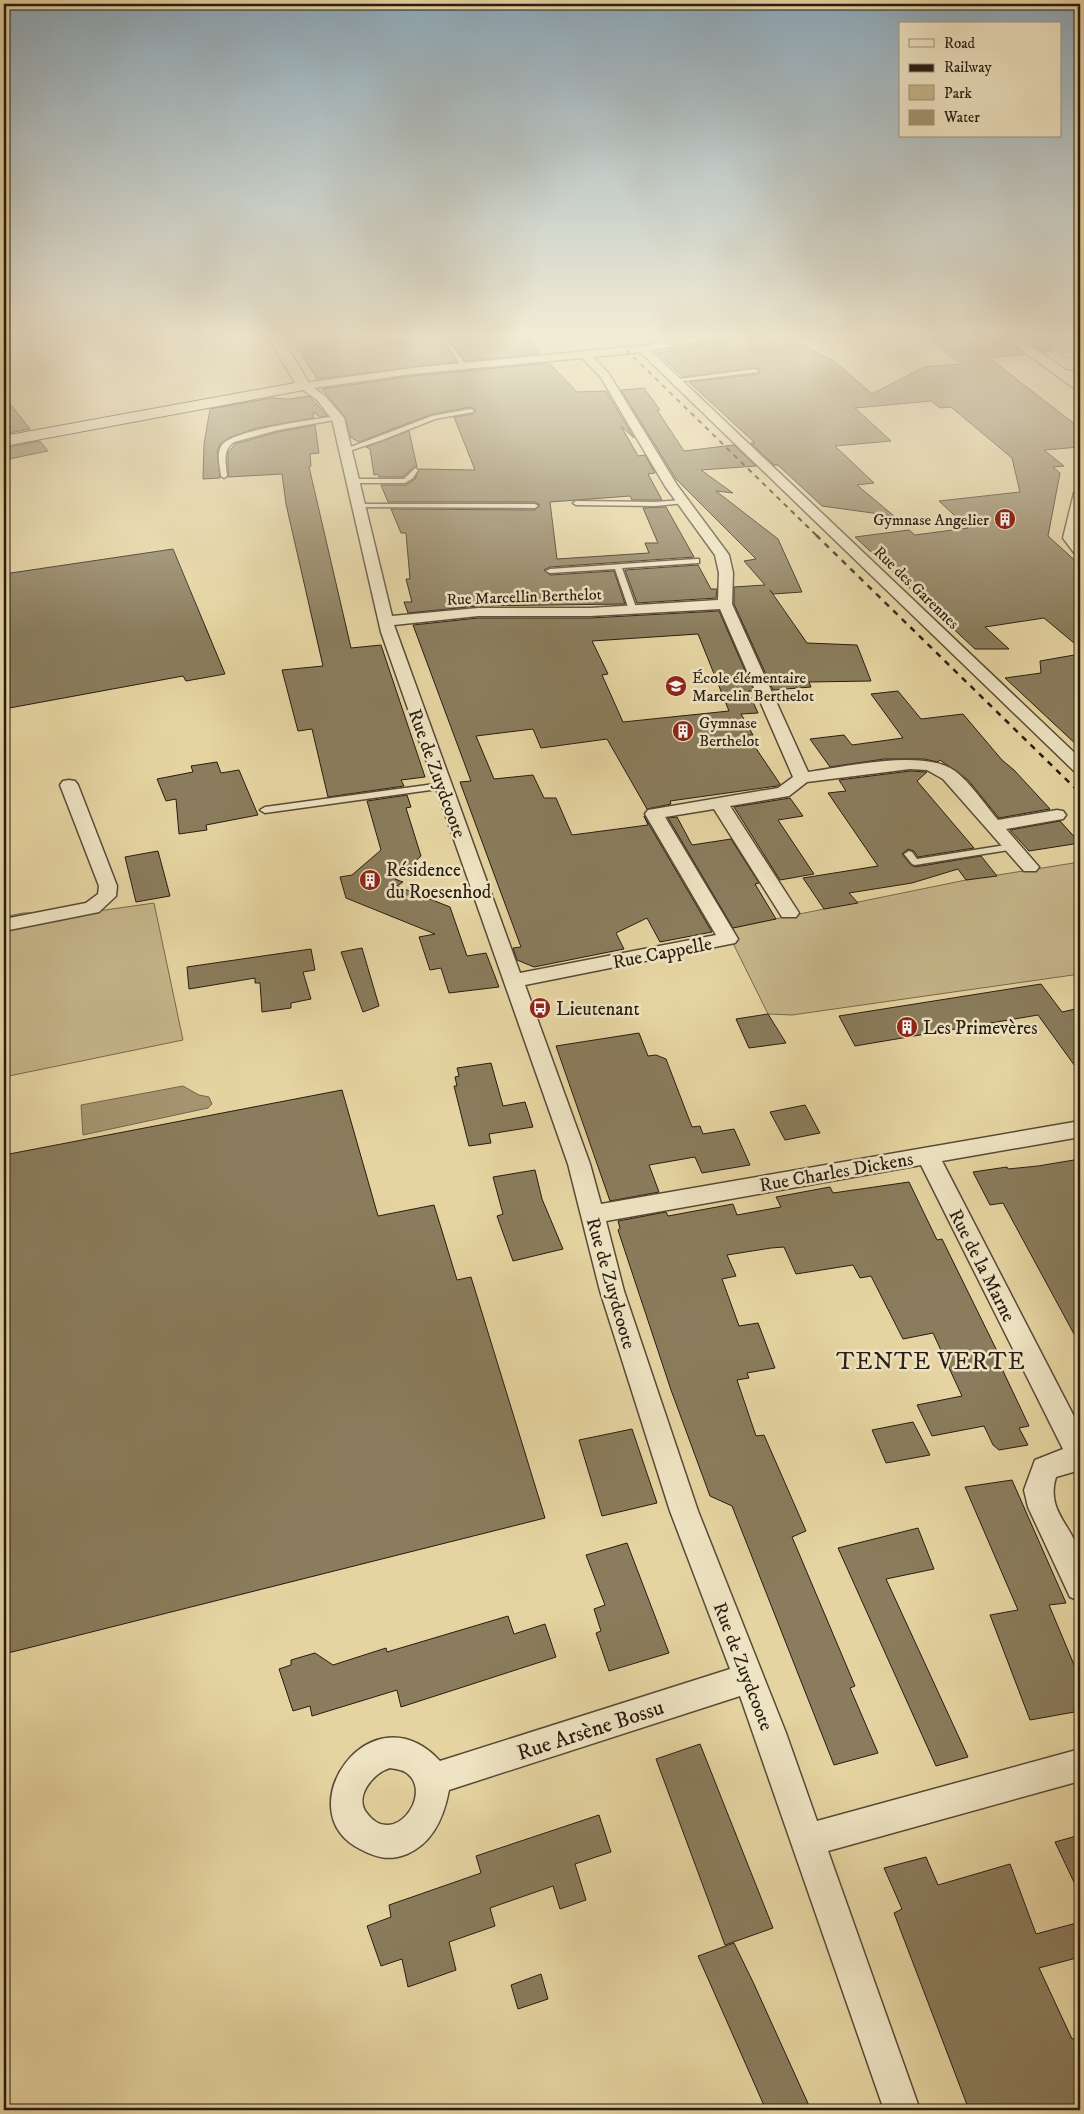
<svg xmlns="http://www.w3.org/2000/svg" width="1084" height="2114" font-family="'IM FELL DW Pica',serif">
<rect width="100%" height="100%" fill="#e5d4a1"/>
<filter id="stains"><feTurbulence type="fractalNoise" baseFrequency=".004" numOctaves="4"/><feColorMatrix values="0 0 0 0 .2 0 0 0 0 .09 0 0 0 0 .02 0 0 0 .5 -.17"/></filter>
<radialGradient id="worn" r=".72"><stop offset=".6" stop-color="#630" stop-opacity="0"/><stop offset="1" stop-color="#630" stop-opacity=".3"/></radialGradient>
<g fill="#c5b589" stroke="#76684e">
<polygon points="1035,336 1077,336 1080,338 1080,357 1067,358"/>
<polygon points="1080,862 1080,948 1076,949 1080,955 1080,974 792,1015 768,1014 726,929 966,880"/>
<polygon points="154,903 183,1040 4,1077 4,917 23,913 91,912"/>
</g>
<polygon fill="#a59570" stroke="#73654a" points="183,1086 199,1095 209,1097 212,1104 208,1108 83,1135 81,1105"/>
<g fill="#8a7c5c" stroke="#281c12" fill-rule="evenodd">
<polygon points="290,336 342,336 345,339 381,336 388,343 427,340 447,348 456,362 317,379"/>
<polygon points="438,336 525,336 541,354 465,361 455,346"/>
<polygon points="743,336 783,336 834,361 872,394 924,367 961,364 925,336 1000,336 1024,354 989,358 1080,428 1080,447 1044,450 1064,466 1053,467 1060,473 1048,536 1080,565 1080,648 1044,618 985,627 1009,649 975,649 855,537 909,530 915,535 968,528 939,501 1020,492 1012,458 951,407 940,408 931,401 855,408 891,441 835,446 874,483 857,485 894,516 822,506 778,465 774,465 751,443 755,443 689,382 758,374 760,372 758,368 683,377 657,353"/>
<polygon points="1021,336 1050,336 1051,351 1044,352"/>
<polygon points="549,363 577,392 606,391 634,438 621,426 638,456 645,455 655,473 648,474 662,500 632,500 630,496 550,502 557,559 649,553 645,543 658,543 643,508 666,507 694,557 550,567 544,570 550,575 614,571 625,604 478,606 408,613 404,602 412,602 406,579 410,579 406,533 401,533 391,509 535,510 540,505 535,502 388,502 381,485 406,485 415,479 419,469 475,470 454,417 473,414 476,411 471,407 432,414 359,442 350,437 345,417 322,389 412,376"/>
<polygon points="644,388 660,410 657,410 684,451 734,445 756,466 701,470 733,493 716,491 778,539 802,592 773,594 770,590 807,643 857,645 871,681 809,682 811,687 773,690 734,604 734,587 765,585 744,561 756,559 676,479 621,390"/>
<polygon points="4,396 30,429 4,434"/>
<polygon points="309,396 327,416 320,417 313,412 314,418 257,428 228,438 220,444 217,451 220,478 203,479 204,444 210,409 271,398 289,399"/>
<polygon points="315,425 319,453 310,454 311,466 309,467 351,648 381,645 425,777 401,780 404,786 328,797 312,729 298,731 282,670 323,666 286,504 282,474 228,477 228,453 235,444 278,432"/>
<polygon points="409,431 417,467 414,467 403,477 379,477 378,474 374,475 370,449 366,447"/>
<polygon points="40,441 48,451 4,460 4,448"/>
<polygon points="173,549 225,674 186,681 183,676 4,709 4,574"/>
<polygon points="698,565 711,589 717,589 716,598 637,603 625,570"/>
<path d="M 719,611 L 754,691 L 748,691 L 758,713 L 741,714 L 753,735 L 747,735 L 780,784 L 777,786 L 670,801 L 671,804 L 647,809 L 607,739 L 541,748 L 533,729 L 476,736 L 494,779 L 533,775 L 544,798 L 556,798 L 572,835 L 648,825 L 644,816 L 712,932 L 660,942 L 647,918 L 616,933 L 624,949 L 534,967 L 517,960 L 513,948 L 521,947 L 460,782 L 471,781 L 413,625 L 478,618 L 590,618 ZM 698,634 L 729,711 L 623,722 L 602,675 L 608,674 L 592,641 Z"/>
<polygon points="1080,654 1080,748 1005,678 1041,673 1040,661"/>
<polygon points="898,691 921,719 963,714 1002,760 1014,770 1050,809 999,818 968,780 940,760 938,762 924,759 884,759 830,767 810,739 844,735 852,745 903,738 871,694"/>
<polygon points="217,762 221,773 239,770 258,815 206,825 207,830 179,834 176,799 166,801 157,779 193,772 191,766"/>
<polygon points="910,771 927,772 917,781 974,848 918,857 914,851 908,849 902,854 911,865 915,867 981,856 997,876 966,880 958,869 912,883 849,893 858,903 824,909 803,878 878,866 828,793 846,791 839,780"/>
<polygon points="407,795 411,807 406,808 421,856 395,879 403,882 397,886 450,907 467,956 486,953 499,987 449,993 441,968 430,970 419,937 435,934 346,898 340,877 352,875 381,850 367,801"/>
<polygon points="790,798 803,816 778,820 814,874 780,880 734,807"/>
<polygon points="677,817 692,845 731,839 759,883 755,884 776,919 733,928 668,818"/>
<polygon points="1060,821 1080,843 1029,851 1010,830"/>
<polygon points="158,851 170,896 136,902 125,857"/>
<polygon points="362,948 379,1006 363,1012 341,952"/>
<polygon points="311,949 315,970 303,972 311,999 291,1003 291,1008 262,1012 260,983 255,983 255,978 189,989 187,967"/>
<polygon points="1041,984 1062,1012 1080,1008 1080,1073 1038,1015 855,1046 839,1016"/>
<polygon points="768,1014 786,1043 749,1048 736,1019"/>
<polygon points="639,1033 648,1056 656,1055 666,1059 692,1127 700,1126 703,1134 734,1129 750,1165 702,1173 695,1157 649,1165 659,1192 610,1201 556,1046"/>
<polygon points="491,1063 503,1106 525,1102 533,1127 489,1134 491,1143 469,1146 454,1086 457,1086 455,1077 459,1076 457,1068"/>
<polygon points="342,1090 378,1216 434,1205 457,1280 471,1277 545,1518 4,1654 4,1155"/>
<polygon points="805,1105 820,1133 785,1140 770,1112"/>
<polygon points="1080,1159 1080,1345 1003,1203 990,1205 973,1172 1007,1167 1008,1169 1038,1166"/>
<polygon points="535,1170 542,1199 563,1249 513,1261 497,1216 503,1214 493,1177"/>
<polygon points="909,1182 937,1240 942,1239 998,1353 995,1354 1029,1426 1019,1428 1028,1445 999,1450 993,1445 984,1426 932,1436 917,1405 962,1396 933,1333 903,1339 871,1276 860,1278 853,1265 796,1274 784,1247 771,1248 727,1255 736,1276 722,1279 739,1326 758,1323 775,1368 747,1373 749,1378 737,1380 756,1436 764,1435 806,1531 792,1537 855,1686 850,1688 878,1753 834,1765 732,1506 710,1496 671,1390 618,1230 620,1228 618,1221 666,1212 668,1216 733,1204 737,1215 781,1207 776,1197 830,1187 833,1193"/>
<polygon points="913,1422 930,1455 886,1463 872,1430"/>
<polygon points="632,1429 657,1503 602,1516 579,1440"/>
<polygon points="1012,1480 1066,1603 1049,1605 1080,1679 1080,1711 1030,1720 990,1615 1018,1610 965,1487"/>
<polygon points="918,1528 934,1569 886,1579 968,1757 936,1766 838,1548"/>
<polygon points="627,1543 669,1653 609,1671 596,1633 601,1631 594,1609 605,1605 586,1555"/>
<polygon points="508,1616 514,1634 545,1624 556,1657 401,1707 397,1690 312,1716 310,1706 293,1711 279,1669 291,1665 291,1660 315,1653 333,1665 386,1648 387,1652"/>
<polygon points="700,1744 773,1928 725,1945 656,1759"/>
<polygon points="599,1815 611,1852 575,1864 586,1900 560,1909 553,1886 490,1908 495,1926 449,1942 456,1970 408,1987 402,1959 381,1966 367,1926 391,1917 389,1905 481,1873 476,1856"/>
<polygon points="1080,1835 1080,1895 1055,1842"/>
<polygon points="926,1857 938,1885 1010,1864 1036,1934 1080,1922 1080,1957 1039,1968 1072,2039 1080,2036 1080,2110 969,2110 894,1913 902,1909 884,1868"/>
<polygon points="734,1943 753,1982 811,2110 766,2110 698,1956"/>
<polygon points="541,1974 548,1999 518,2009 511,1985"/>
</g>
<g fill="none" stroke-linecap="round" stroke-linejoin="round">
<g stroke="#574a36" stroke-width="3">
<g id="lane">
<path d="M 402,336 C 437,335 448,334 466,366 L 461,367 C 457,360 454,352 448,347 C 434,333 405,339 388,341 L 385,339 Z"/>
<polygon points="756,369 758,372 675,382 672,380"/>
<polygon points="471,409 474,411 473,412 435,419 382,440 346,452 343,450 432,416"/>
<path d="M 338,416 L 340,417 L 340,419 L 278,430 L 234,442 C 222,450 226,463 227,476 L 224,478 L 221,476 C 220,467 216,453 222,445 C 232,430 317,419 338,416 Z"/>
<polygon points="415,468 418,470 413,478 405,483 351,483 348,481 351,479 404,479"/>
<polygon points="683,500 686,502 685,503 655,506 576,505 573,503 576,501 655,502"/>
<polygon points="357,504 535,504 538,506 535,508 355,507 355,505"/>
<polygon points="696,559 699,559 699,563 622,568 637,610 633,612 629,610 615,569 550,573 546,571 550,569"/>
<polygon points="442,783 447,786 445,788 265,813 260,810 265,807"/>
<polygon points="1012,844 1015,845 1015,849 915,865 912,864 904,854 909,851 912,852 917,859"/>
</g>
</g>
<g stroke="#574a36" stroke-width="3">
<g id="street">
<path d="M 694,336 L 716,336 L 711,339 L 651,351 L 1080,758 L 1080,772 L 1074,771 L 640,352 L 593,357 L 609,374 L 677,485 L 729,555 L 733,573 L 732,604 L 808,772 C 846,767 923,748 955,771 C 970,782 985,805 998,820 L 1057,810 L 1063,811 L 1066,815 L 1063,819 L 1057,820 L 1006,829 L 1039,867 L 1036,871 L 1024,871 L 943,779 L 927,770 L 910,769 L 807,782 L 789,796 L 730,806 L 799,913 L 796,917 L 782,917 L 714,809 L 665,817 L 738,939 L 735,943 L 525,985 L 590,1164 L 601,1204 L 1080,1121 L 1080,1137 L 942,1161 L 1080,1428 L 1080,1470 L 1056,1477 C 1045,1512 1075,1527 1080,1557 C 1083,1570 1081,1588 1080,1601 L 1070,1597 L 1028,1507 L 1024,1490 L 1035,1460 L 1063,1449 L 921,1165 L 606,1221 L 624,1291 L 698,1511 L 786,1733 L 817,1821 L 1080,1749 L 1080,1781 L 828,1851 L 920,2110 L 884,2110 L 740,1696 L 449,1790 C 444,1817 433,1843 407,1854 C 389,1861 377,1858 360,1849 C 285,1811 371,1686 440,1761 L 730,1669 L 670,1511 L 600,1291 L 568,1164 L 381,632 L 332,419 L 317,400 L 298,386 L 304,383 L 412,368 L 649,345 ZM 582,358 L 600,376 L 665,486 L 715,555 L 719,573 L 718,600 L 590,608 L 478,608 L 392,616 L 344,418 L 325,396 L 314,388 L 412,374 ZM 720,609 L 793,777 L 778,788 L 654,809 L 648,810 L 645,814 L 716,935 L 520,973 L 394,625 L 478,616 L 590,616 ZM 390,1768 C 396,1769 404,1770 408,1774 C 433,1795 393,1850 366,1812 C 354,1795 375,1772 390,1768 Z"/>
<polygon points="1080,370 1080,376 1064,377 1059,374 1064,371"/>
<polygon points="1080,489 1080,521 1077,538 1080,542 1080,555 1075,554 1063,538 1074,493"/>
<polygon points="69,780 75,781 78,785 117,886 116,896 99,912 4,931 4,919 86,903 98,894 99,886 60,785 63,781"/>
</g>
</g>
<g stroke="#281c12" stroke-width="2">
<g id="secondary">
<polygon points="267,336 281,336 311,386 309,389 4,446 4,436 295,383"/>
<polygon points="1002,336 1018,336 1080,380 1080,390 1075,389"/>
</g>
</g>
<use href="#lane" fill="#eee3c2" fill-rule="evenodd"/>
<use href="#street" fill="#eee3c2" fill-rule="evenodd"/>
<use href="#secondary" fill="#eee3c2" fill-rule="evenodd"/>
<polyline stroke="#281c12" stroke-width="2" stroke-dasharray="5 5" stroke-linecap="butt" points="612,336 817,536"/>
<polyline stroke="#281c12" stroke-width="2.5" stroke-dasharray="6 6" stroke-linecap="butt" points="816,535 1080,793"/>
</g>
<linearGradient id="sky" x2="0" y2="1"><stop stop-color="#8da8b8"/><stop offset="0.53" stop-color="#f3ecd5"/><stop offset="1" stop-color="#f3ecd5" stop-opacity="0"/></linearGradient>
<rect width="1084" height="632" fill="url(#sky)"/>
<defs>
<g id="building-disc" transform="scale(1.125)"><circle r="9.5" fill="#8f2418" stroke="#eee3c2"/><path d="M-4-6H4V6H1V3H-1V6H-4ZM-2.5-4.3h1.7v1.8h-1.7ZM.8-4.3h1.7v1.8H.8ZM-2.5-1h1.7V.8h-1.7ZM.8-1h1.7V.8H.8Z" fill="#fff"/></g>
<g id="school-disc" transform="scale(1.125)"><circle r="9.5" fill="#8f2418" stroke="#eee3c2"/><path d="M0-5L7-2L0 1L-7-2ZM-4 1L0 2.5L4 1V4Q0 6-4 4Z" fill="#fff"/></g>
<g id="bus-disc" transform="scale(1.125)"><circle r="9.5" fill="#8f2418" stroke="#eee3c2"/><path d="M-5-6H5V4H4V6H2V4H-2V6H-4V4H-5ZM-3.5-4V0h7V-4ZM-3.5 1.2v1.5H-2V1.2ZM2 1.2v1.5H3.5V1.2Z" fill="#fff"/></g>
</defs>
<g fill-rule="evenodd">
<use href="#building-disc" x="1005" y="519"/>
<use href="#school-disc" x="676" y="686"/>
<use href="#building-disc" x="683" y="731"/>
<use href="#building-disc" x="370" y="880"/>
<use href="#bus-disc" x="540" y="1008"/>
<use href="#building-disc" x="907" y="1027"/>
</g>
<g text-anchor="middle" stroke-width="5" stroke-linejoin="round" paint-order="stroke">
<g font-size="16" fill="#281c12" stroke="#eee3c2" text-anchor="start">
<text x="989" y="525" text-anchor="end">Gymnase Angelier</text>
<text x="692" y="683">École élémentaire<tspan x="692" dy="18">Marcelin Berthelot</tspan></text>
<text x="699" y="728">Gymnase<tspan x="699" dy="18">Berthelot</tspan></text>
</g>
<g font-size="16" fill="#281c12" stroke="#eee3c2">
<text transform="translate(917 587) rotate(44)" y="6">Rue des Garennes</text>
<text transform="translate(524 596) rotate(-2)" y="6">Rue Marcellin Berthelot</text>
</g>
<g font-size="19" fill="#281c12" stroke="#eee3c2">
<text transform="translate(438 773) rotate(70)" y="7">Rue de Zuydcoote</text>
<text transform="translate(662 952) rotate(-11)" y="7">Rue Cappelle</text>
<text transform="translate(836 1171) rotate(-10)" y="7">Rue Charles Dickens</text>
<text transform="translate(983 1265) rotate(63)" y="7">Rue de la Marne</text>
<text transform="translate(612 1283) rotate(74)" y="7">Rue de Zuydcoote</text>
<text transform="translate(744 1666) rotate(69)" y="7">Rue de Zuydcoote</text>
</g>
<g font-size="19" fill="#281c12" stroke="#eee3c2" text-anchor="start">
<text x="386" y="876">Résidence<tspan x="386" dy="22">du Roesenhod</tspan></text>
<text x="556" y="1015">Lieutenant</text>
<text x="923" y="1034">Les Primevères</text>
</g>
<g font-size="22" fill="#281c12" stroke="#eee3c2">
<text transform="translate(590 1729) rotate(-18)" y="8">Rue Arsène Bossu</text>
</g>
<g font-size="24" letter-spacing="1" fill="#281c12" stroke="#eee3c2">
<text x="931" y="1369">TENTE VERTE</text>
</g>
</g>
<rect width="1084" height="2114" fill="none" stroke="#e5d4a1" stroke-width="20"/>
<rect x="5" y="5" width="1074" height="2104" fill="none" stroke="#281c12" stroke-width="2.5"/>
<rect x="10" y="10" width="1064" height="2094" fill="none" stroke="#281c12"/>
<rect x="899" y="22" width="162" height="115" fill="#eee3c2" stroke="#9f937c"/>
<rect x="909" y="39" width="25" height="8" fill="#eee3c2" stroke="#9f937c"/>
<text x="944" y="48" font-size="15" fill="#281c12">Road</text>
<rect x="909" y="64" width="25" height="8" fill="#281c12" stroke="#9f937c"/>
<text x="944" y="72" font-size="15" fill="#281c12">Railway</text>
<rect x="909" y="85" width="25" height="15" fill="#c5b589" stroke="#9f937c"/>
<text x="944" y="98" font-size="15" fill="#281c12">Park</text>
<rect x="909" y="110" width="25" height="15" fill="#a59570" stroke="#9f937c"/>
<text x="944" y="122" font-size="15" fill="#281c12">Water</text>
<rect width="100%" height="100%" filter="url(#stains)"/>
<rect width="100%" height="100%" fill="url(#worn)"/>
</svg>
